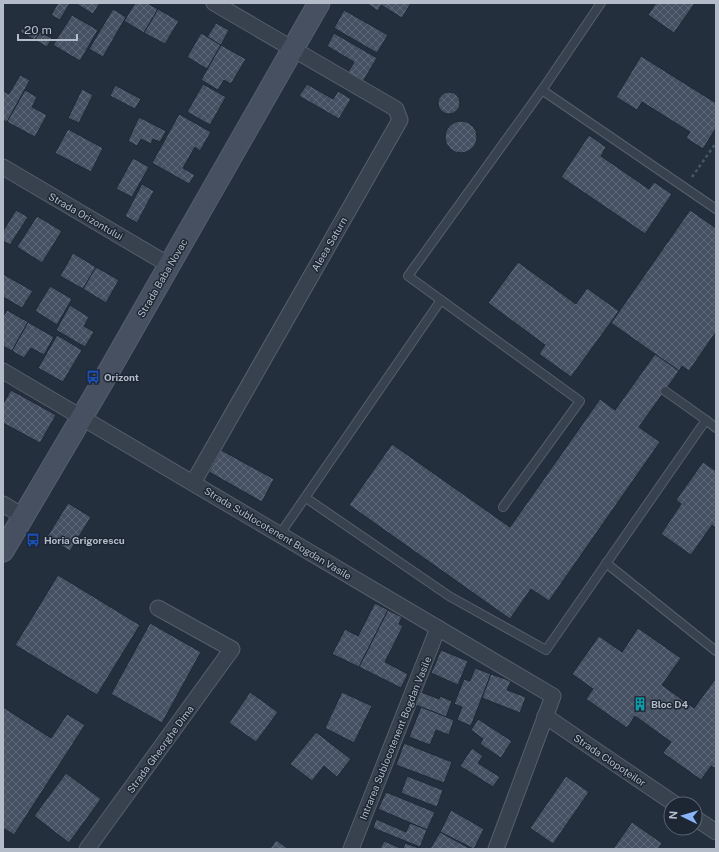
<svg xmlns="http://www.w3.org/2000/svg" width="719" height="852" font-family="'Public Sans',sans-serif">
<defs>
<pattern id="building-cross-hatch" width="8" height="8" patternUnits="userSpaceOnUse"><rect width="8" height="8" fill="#455162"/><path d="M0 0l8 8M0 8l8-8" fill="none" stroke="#5d6877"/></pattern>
</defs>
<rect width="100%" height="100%" fill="#242f3e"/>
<g fill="url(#building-cross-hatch)" stroke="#1f2835">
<polygon points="58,3 70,3 60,20 51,15"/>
<polygon points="75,3 100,3 93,14"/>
<polygon points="135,3 147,3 158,9 144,33 124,21"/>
<polygon points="366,3 411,3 402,18 381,5 378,11"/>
<polygon points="656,3 695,3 674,33 648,15"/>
<polygon points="113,9 126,17 103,57 89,49"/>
<polygon points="158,9 179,21 165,44 144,33"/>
<polygon points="344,10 388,35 377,53 334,28"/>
<polygon points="72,15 98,30 80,61 53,45"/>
<polygon points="216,23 229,30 221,45 207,37"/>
<polygon points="24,26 39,34 35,40 20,32"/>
<polygon points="40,32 52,38 47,47 35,40"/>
<polygon points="201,33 221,45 207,69 187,57"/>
<polygon points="334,33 377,58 362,83 347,74 354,62 327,46"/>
<polygon points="221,45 246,59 231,84 224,80 218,90 201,80"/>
<polygon points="641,56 716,103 716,128 703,149 686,138 690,132 642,102 637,110 616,97"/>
<polygon points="20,75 30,80 7,122 3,120 3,91 9,94"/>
<polygon points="203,84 226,97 210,125 187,112"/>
<polygon points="307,84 333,99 338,91 351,99 339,119 299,96"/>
<polygon points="115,85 141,99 135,109 110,96"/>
<polygon points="82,89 93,95 79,123 68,118"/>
<polygon points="25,90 37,97 32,107 47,115 35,137 7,122"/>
<circle cx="449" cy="103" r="11"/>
<polygon points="179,114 211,132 200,151 195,147 183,168 195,175 189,184 152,163"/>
<polygon points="139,117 166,131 160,142 153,139 151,144 141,139 137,146 128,141"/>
<circle cx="461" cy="137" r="16"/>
<polygon points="68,129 103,148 91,172 55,153"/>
<polygon points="589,135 606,147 601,156 649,189 654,182 672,194 645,234 561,177"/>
<polygon points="133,158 149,167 132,197 116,189"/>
<polygon points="142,184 154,191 137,223 125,216"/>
<polygon points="16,210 28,217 10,245 3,241 3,231"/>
<polygon points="690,210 716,228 716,332 689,371 682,366 679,371 611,323"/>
<polygon points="37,216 62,231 42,263 17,247"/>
<polygon points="73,253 96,267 83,289 60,276"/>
<polygon points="518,262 576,304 587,288 619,311 571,377 539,354 545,345 488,303"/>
<polygon points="96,267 119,280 106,303 83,289"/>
<polygon points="3,274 33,291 22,308 3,297"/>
<polygon points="50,286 72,299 57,325 35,311"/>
<polygon points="70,305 89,317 84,326 94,332 85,347 56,330"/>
<polygon points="7,310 28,322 12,351 3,346 3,317"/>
<polygon points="28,322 54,337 44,355 31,348 24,358 12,351"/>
<polygon points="57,335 82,350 63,382 38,368"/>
<polygon points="655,354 679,371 639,427 660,442 549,601 531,589 510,619 349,505 392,444 510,527 600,399 615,410"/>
<polygon points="11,390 56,415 40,443 3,423 3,404"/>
<polygon points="221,450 274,479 262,502 209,472"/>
<polygon points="703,462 716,471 716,528 712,525 691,555 661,534 681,504 676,500"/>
<polygon points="68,503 91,517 70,551 47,537"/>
<polygon points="58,575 140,625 97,695 15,645"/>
<polygon points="375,603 388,610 359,667 332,654 345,629 358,636"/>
<polygon points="388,610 402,617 399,624 403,626 385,662 408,674 401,688 359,667"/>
<polygon points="150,623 201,652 162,723 111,694"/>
<polygon points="638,628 681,658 662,685 694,708 716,678 716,769 711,766 701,780 663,753 671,742 635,716 627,728 586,699 593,689 572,674 599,636 622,652"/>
<polygon points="441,650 468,661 458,685 431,673"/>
<polygon points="475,668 491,674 471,726 457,720 462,707 454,704 464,679 470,681"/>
<polygon points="491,674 511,681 507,690 526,697 520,713 482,698"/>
<polygon points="250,692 278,712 256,742 229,723"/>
<polygon points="342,692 372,706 354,743 325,728"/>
<polygon points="421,692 439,699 440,696 452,701 446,717 416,705"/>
<polygon points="3,707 51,738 67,714 85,725 14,835 3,828"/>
<polygon points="421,707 454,720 449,735 436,730 430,745 409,737"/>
<polygon points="478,719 512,741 501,758 480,744 483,739 471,730"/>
<polygon points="316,732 351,759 337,777 324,766 312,781 290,764"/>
<polygon points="404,743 452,762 444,783 396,765"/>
<polygon points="472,748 483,756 478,763 500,777 493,787 460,766"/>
<polygon points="66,773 101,799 69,843 34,816"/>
<polygon points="407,776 443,790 437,807 401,793"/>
<polygon points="566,776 589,792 553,844 530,828"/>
<polygon points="386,792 435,812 427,830 378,809"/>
<polygon points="451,810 484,829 474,849 440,832"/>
<polygon points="376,819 406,832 410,823 427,830 420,847 373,828"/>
<polygon points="632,822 662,843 658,849 613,849"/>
<polygon points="440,832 471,849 430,849"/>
<polygon points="276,840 289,849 270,849"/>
<polygon points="384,841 403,849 405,843 421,849 380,849"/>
</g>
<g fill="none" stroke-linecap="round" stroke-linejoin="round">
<g stroke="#565f6c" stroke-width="10">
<g id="service">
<polyline points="601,3 542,90 716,209"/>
<polyline points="665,391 706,420"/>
<polyline points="306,498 449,596 546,650 706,420 716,428"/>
<polyline points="503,507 580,401 408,276 542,90"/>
<polyline points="280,534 441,300"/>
<polyline points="606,563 716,651"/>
</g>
</g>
<g stroke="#565f6c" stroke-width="17">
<g id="minor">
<polyline points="3,167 169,265"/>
<polyline points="3,371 553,696 496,849"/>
<polyline points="193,483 400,120 396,109 214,3"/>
<polyline points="3,504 24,517"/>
<polyline points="545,716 675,804"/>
<polyline points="695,818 716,832"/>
<polyline points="87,849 232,649 158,608"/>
<polyline points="351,849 438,628"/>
</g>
</g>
<g stroke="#565f6c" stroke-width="23">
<polyline id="secondary" points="3,551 102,383 319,3"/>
</g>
<polyline stroke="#44595c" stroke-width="2.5" stroke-dasharray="3 3" stroke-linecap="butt" points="692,177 716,143"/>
<use href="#service" stroke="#38414e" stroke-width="8"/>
<use href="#minor" stroke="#38414e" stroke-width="15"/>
<use href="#secondary" stroke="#465061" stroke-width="21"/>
</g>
<defs>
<g id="bus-bare" transform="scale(1.08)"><path d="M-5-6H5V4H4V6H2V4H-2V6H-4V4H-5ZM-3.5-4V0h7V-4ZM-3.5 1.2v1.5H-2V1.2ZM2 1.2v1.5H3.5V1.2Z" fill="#1a4fb4" stroke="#1d2633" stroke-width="2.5" paint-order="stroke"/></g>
<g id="building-bare" transform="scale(1.08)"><path d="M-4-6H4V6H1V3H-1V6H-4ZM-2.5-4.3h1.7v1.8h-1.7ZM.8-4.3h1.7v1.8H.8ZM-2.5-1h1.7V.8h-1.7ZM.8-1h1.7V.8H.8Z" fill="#0f9aa8" stroke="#1d2633" stroke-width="2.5" paint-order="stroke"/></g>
</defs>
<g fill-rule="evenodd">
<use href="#bus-bare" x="93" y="377"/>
<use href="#bus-bare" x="33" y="540"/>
<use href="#building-bare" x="640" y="704"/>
</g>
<g text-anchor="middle" stroke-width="3" stroke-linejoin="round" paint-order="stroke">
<g font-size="10" fill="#b4bcc9" stroke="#1d2633">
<text transform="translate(86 216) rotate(30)" y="4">Strada Orizontului</text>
<text transform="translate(329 244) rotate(-60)" y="4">Aleea Saturn</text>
<text transform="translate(162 278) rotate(-60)" y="4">Strada Baba Novac</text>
<text transform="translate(278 533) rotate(31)" y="4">Strada Sublocotenent Bogdan Vasile</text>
<text transform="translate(395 738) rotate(-68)" y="4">Intrarea Sublocotenent Bogdan Vasile</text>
<text transform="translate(160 749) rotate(-54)" y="4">Strada Gheorghe Dima</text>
<text transform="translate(610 760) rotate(34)" y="4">Strada Clopoțeilor</text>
</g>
<g font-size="10" font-weight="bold" fill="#b4bcc9" stroke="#1d2633" text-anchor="start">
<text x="104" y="381">Orizont</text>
<text x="44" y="544">Horia Grigorescu</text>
<text x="651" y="708">Bloc D4</text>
</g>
</g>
<rect width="719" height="852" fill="none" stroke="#b4bcc9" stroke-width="8"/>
<g transform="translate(683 816) rotate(275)"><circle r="19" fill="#1d2633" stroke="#59626f"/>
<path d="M0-3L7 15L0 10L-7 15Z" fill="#8ab4f8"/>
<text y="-6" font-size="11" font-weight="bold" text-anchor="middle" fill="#b4bcc9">N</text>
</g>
<path d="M18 34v6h59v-6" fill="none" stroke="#b4bcc9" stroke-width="2"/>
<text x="24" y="34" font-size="12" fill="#b4bcc9" stroke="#1d2633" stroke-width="3" paint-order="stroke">20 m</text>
</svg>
